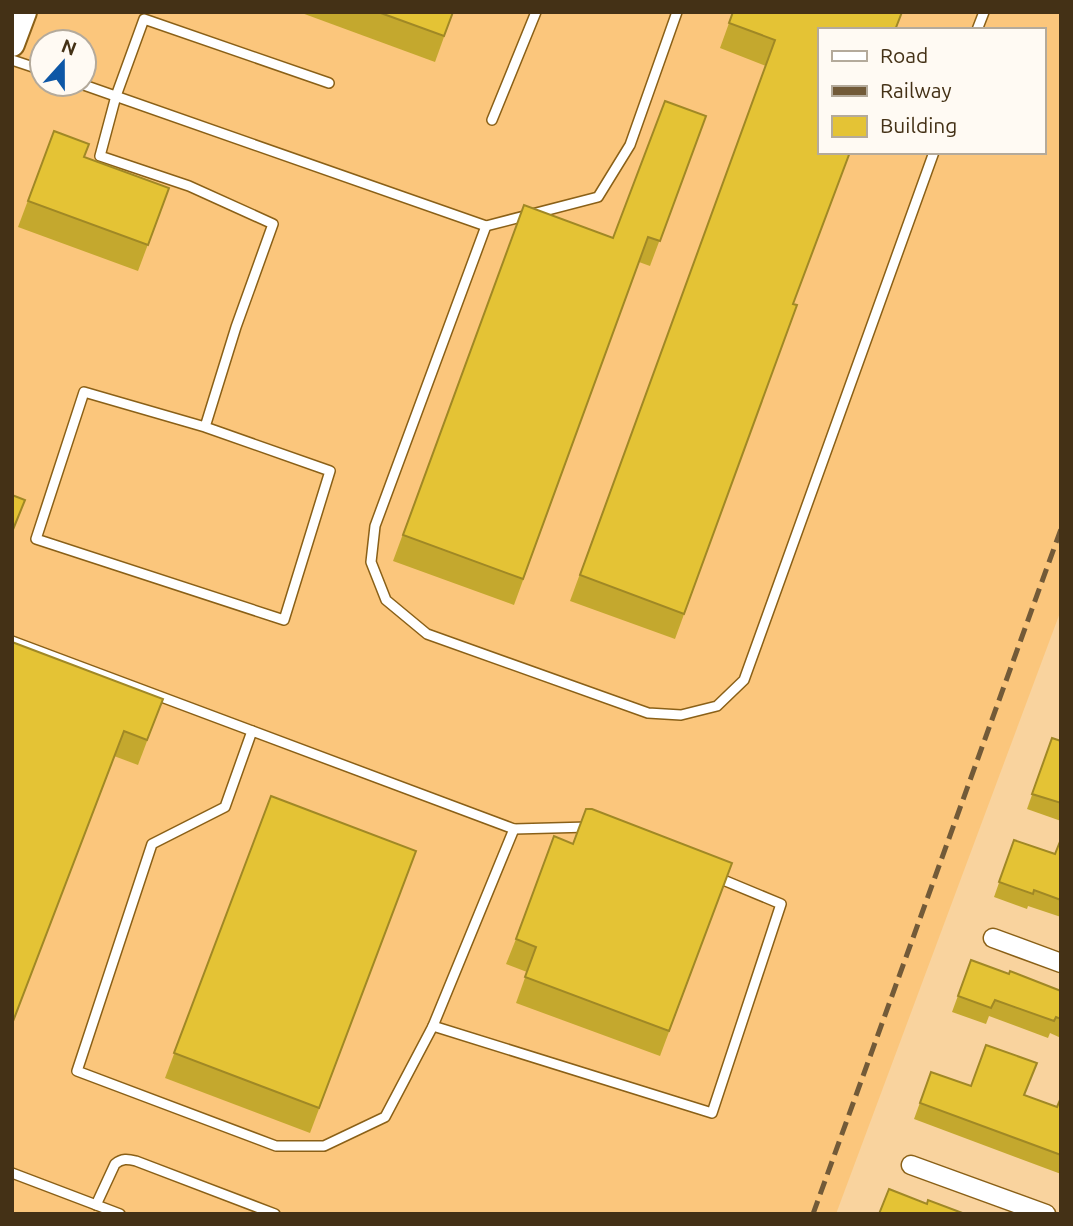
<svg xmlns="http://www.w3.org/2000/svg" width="1073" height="1226" font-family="Ubuntu,sans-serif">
<rect width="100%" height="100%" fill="#f9d39e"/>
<path fill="#fbc67c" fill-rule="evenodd" d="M 12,12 L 1061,12 L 1061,610 L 836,1214 L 12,1214 ZM 819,30 L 1043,30 L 1043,152 L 819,152 ZM 42,42 L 84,42 L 84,84 L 42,84 Z"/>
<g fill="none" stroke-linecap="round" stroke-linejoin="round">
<g stroke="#8a6017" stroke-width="12">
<g id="lane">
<polyline points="977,30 984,12"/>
<polyline points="12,60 42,70"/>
<polyline points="81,84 486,226 598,197 630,145 677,12"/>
<polyline points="492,120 536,12"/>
<polyline points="486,226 375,526 371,562 386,600 427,634 648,713 681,715 717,706 744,680 934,152"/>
<polyline points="205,427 84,392 36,539 284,620 330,471 205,427 236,327 273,224 189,186 100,156 116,96 144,19 329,83"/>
<polyline points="12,641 514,829 589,827"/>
<polyline points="252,731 225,807 152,844 77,1071 276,1146 324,1146 385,1117 433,1026 712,1113 781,904 716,877"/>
<polyline points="433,1026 514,829"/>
<polyline points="12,1173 120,1214"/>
<path d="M 96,1205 L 115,1164 C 122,1158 128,1159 136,1161 L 275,1214"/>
</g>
</g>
<g stroke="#8a6017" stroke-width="21">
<g id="street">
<polyline points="993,938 1061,963"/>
<polyline points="911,1165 1046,1214"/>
</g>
</g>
<g stroke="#8a6017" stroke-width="28">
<polyline id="secondary" points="12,44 24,12"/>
</g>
<use href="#lane" stroke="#fff" stroke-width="9"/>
<use href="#street" stroke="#fff" stroke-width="18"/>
<use href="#secondary" stroke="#fff" stroke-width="24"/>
<polyline stroke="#725a38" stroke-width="5" stroke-dasharray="14 7" stroke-linecap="butt" points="813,1214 1061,529"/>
</g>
<g fill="#c4a82e">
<polygon points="299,12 453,12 435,62"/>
<polygon points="733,12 902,12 793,304 797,305 675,639 570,601 766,66 720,48"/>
<polygon points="706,116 650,266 639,262 514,605 393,561 524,205 613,238"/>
<polygon points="54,131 84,157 169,188 138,271 18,227"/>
<polygon points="12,642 163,699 138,765 114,756"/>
<polygon points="1052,738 1061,741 1061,821 1027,809"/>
<polygon points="271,796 416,851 310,1133 165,1078"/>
<polygon points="1061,838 1061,917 1028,906 1027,909 994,897 1014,840 1055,854"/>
<polygon points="573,844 732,863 660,1056 516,1003 527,972 506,964 516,939"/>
<polygon points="971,960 1009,974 1061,991 1061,1038 1050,1033 1048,1038 989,1016 986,1024 952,1012"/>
<polygon points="931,1072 971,1086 1025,1095 1057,1107 1061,1100 1061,1174 914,1119"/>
</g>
<g fill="#e4c335" stroke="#a08825" stroke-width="2">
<polygon points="378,12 453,12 444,36"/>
<polygon points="733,12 902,12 895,30 819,30 819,152 850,152 793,304 797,305 684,614 580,575 775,40 729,23"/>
<polygon points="665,101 706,116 660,241 648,237 523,579 403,535 524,205 613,238"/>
<polygon points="54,131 89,144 84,157 169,188 148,245 28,201"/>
<polygon points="12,495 25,500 12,532"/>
<polygon points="12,642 163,699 147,740 124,731 12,1024"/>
<polygon points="1052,738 1061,741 1061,803 1032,794"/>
<polygon points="271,796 416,851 319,1108 174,1053"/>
<polygon points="586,809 592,809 732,863 669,1031 525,977 536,947 516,939 554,836 573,844"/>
<polygon points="1061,839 1061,900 1034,890 1033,894 999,882 1014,840 1055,854"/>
<polygon points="971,960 1009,974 1010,971 1061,991 1061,1019 1056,1017 1054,1021 995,1000 991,1008 958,996"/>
<polygon points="986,1045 1037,1063 1024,1095 1057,1107 1060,1100 1061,1100 1061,1155 920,1103 931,1072 971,1086"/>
<polygon points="889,1189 927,1204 928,1200 965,1214 879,1214"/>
</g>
<rect width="1073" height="1226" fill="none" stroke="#443116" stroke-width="28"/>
<rect x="818" y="28" width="228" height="126" fill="#fffaf3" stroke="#b4aa9b" stroke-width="2"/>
<rect x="832" y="51" width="35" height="10" fill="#ffffff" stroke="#b4aa9b" stroke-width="2"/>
<text x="880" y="63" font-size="21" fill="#443116">Road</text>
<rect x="832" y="86" width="35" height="10" fill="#725a38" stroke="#b4aa9b" stroke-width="2"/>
<text x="880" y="98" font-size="21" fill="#443116">Railway</text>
<rect x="832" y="116" width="35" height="21" fill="#e4c335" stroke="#b4aa9b" stroke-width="2"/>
<text x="880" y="133" font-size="21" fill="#443116">Building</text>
<g transform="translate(63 63) rotate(21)"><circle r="33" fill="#fffaf3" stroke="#b4aa9b" stroke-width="2"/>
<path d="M0-5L12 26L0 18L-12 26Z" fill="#0e57a6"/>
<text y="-10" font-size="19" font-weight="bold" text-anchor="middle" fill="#443116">N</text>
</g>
</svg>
